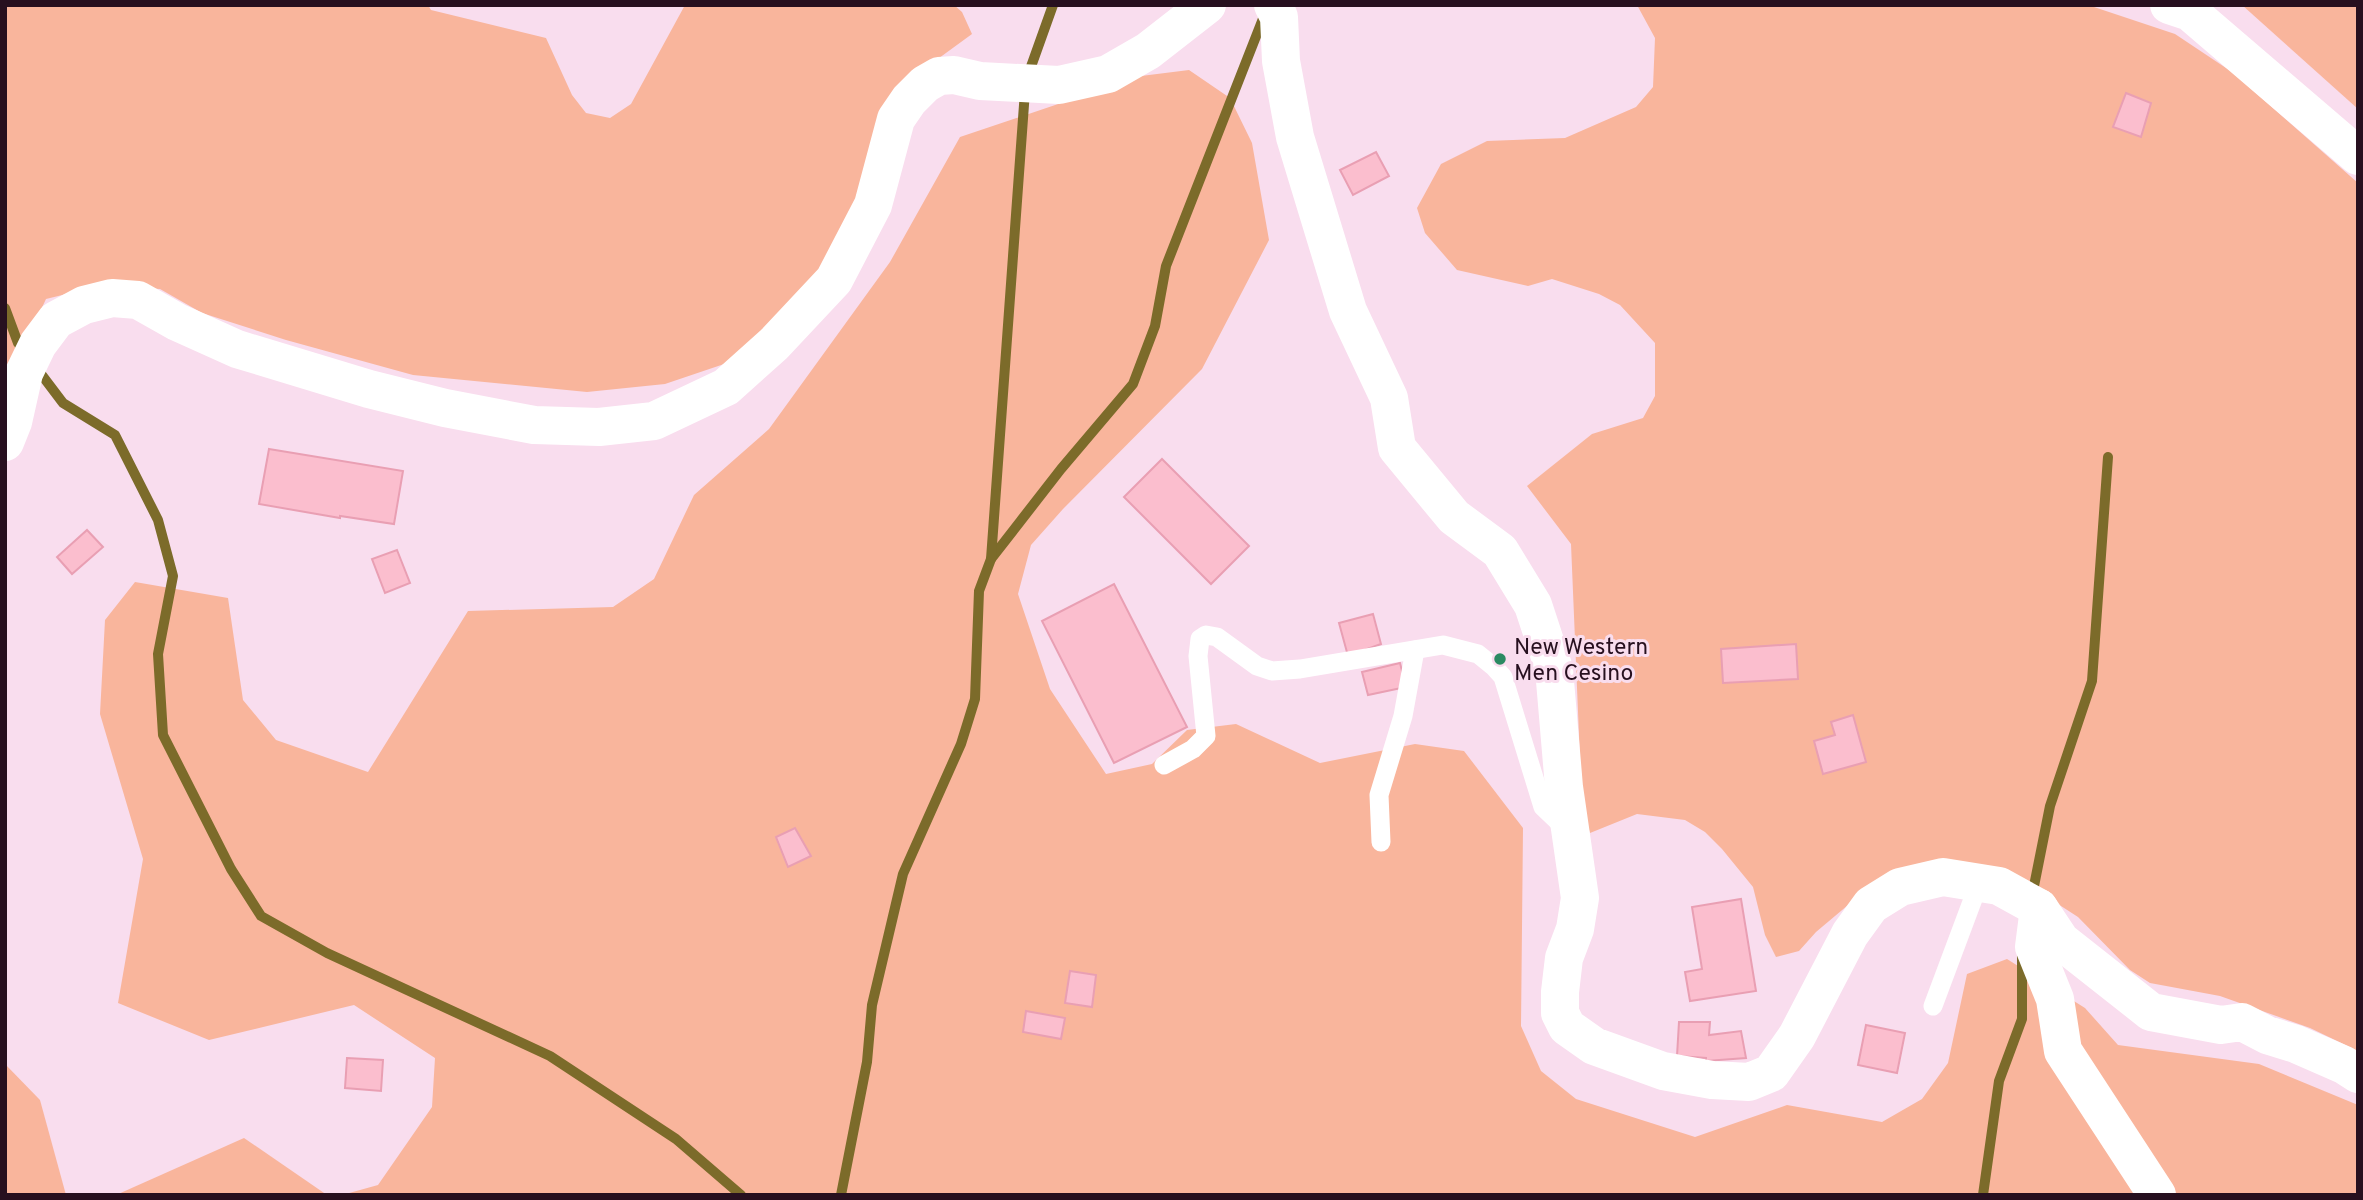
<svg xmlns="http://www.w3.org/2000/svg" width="2363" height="1200" font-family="Overpass,sans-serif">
<rect width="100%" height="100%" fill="#f9ddee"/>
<g fill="#f9b59c">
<polygon points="5,5 428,5 431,10 546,38 572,95 586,113 610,118 631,104 685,5 954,5 962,12 972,34 935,61 856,211 807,289 733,361 665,384 587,392 413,375 286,340 202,313 160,289 99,286 46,299 13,370 5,381"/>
<polygon points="1637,5 2088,5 2175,34 2232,72 2358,183 2358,1051 2310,1028 2220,996 2150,983 2130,970 2078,917 2019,879 1873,884 1816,932 1799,951 1776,957 1765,935 1753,887 1722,849 1705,832 1685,820 1637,814 1590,833 1582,807 1571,544 1527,486 1592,434 1643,418 1655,396 1655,343 1620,305 1599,294 1552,279 1528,286 1457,270 1425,233 1417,208 1441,164 1487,141 1565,138 1636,107 1653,87 1655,38"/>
<polygon points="2242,5 2358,5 2358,109"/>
<polygon points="1189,70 1230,98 1252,143 1269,240 1202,369 1063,509 1031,545 1018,594 1050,689 1106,774 1152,764 1187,730 1236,724 1320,763 1415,744 1464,751 1523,828 1521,1026 1541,1071 1576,1099 1695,1137 1787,1105 1882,1122 1922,1099 1948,1063 1967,974 2007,959 2085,1008 2118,1045 2259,1064 2358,1105 2358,1195 342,1195 378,1185 432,1107 435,1058 354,1005 209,1040 118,1003 143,859 100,714 105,620 135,582 228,598 243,700 276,740 368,772 468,611 613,607 654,579 694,495 769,429 890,262 960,137 1141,76"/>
<polygon points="5,1064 40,1100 66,1195 5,1195"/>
<polygon points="244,1138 327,1195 116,1195"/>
</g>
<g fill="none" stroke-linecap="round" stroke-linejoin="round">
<g stroke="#7c6b2a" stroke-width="10">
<polyline points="1028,75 1053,5"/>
<polyline points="5,308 18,343 26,353"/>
<polyline points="35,366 63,403 115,435 158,520 173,576 158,654 163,735 231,869 261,916 327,953 550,1056 676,1139 741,1195"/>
<polyline points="991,559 1061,469 1133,384 1155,326 1166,266 1264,16"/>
<polyline points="2032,896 2050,806 2092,681 2108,457"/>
<polyline points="841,1195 867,1062 872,1005 903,874 961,744 975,699 979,591 991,559 1025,91"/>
<polyline points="1983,1195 1999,1081 2022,1019 2022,957"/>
</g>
</g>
<g fill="#fbbece" stroke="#e99fb3" stroke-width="2">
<polygon points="2126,93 2151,103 2141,137 2113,127"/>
<polygon points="1376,152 1389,176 1353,195 1340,170"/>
<polygon points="269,449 403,471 394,524 340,516 340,518 259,504"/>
<polygon points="1162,459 1249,546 1211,584 1124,497"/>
<polygon points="87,530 103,547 72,574 57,557"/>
<polygon points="397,550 410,583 385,593 372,559"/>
<polygon points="1114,584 1187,727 1114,763 1042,621"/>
<polygon points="1373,614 1381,644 1348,656 1339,623"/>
<polygon points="1796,644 1798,679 1723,683 1721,649"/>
<polygon points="1400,663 1406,687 1368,695 1362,672"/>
<polygon points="1853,715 1866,762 1823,774 1814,741 1835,735 1831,722"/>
<polygon points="795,828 811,856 788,867 776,837"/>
<polygon points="1741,899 1756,991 1690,1001 1685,972 1702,969 1692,907"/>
<polygon points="1070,971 1096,975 1092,1007 1065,1003"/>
<polygon points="1026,1011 1065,1018 1061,1039 1023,1032"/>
<polygon points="1679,1022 1710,1022 1709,1035 1741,1031 1746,1058 1706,1061 1706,1058 1677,1056"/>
<polygon points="1866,1025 1905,1033 1897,1073 1858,1065"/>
<polygon points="347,1058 383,1060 381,1091 345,1088"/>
</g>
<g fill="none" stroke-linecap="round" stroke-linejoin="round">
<g stroke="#fff" stroke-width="19">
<polyline points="1164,765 1193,749 1206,736 1198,656 1200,639 1206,635 1217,637 1257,666 1272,671 1300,669 1443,645 1478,654 1494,667 1503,677 1543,807 1566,829"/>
<polyline points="1381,842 1379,795 1403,716 1415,650"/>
<polyline points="1933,1006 1979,883"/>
</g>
<polyline stroke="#fff" stroke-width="38" points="2039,908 2034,947 2055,999 2063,1051 2157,1195"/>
<g stroke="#fff" stroke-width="38">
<polyline points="1273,5 1279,17 1281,61 1295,137 1348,311 1389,398 1397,448 1454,517 1500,551 1533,605 1554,669 1564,787 1580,898 1575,929 1564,958 1560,992 1560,1013 1567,1027 1594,1046 1663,1071 1712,1080 1749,1082 1771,1073 1797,1036 1850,934 1871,905 1900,887 1943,877 1999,886 2039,908 2061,941 2151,1012 2221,1025 2242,1022 2267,1035 2296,1044 2344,1065 2358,1074"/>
<polyline points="2169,5 2190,12 2358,156"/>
<polyline points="5,442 13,422 24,373 38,344 56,320 84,305 112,298 138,300 177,322 237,349 369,389 445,408 534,425 599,427 654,421 726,387 774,344 834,280 873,205 896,119 909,100 925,84 939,76 954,75 980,81 1059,85 1108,74 1148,51 1207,5"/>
</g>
</g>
<circle fill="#2b8a62" stroke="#f9ddee" stroke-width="2.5" cx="1500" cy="659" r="7"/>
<g text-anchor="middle" stroke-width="6" stroke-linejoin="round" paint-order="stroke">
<g font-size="23" fill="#27101f" stroke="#f9ddee" text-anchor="start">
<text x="1514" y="654">New Western<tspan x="1514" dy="26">Men Cesino</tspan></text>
</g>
</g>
<rect width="2363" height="1200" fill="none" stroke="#27101f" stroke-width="14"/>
</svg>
